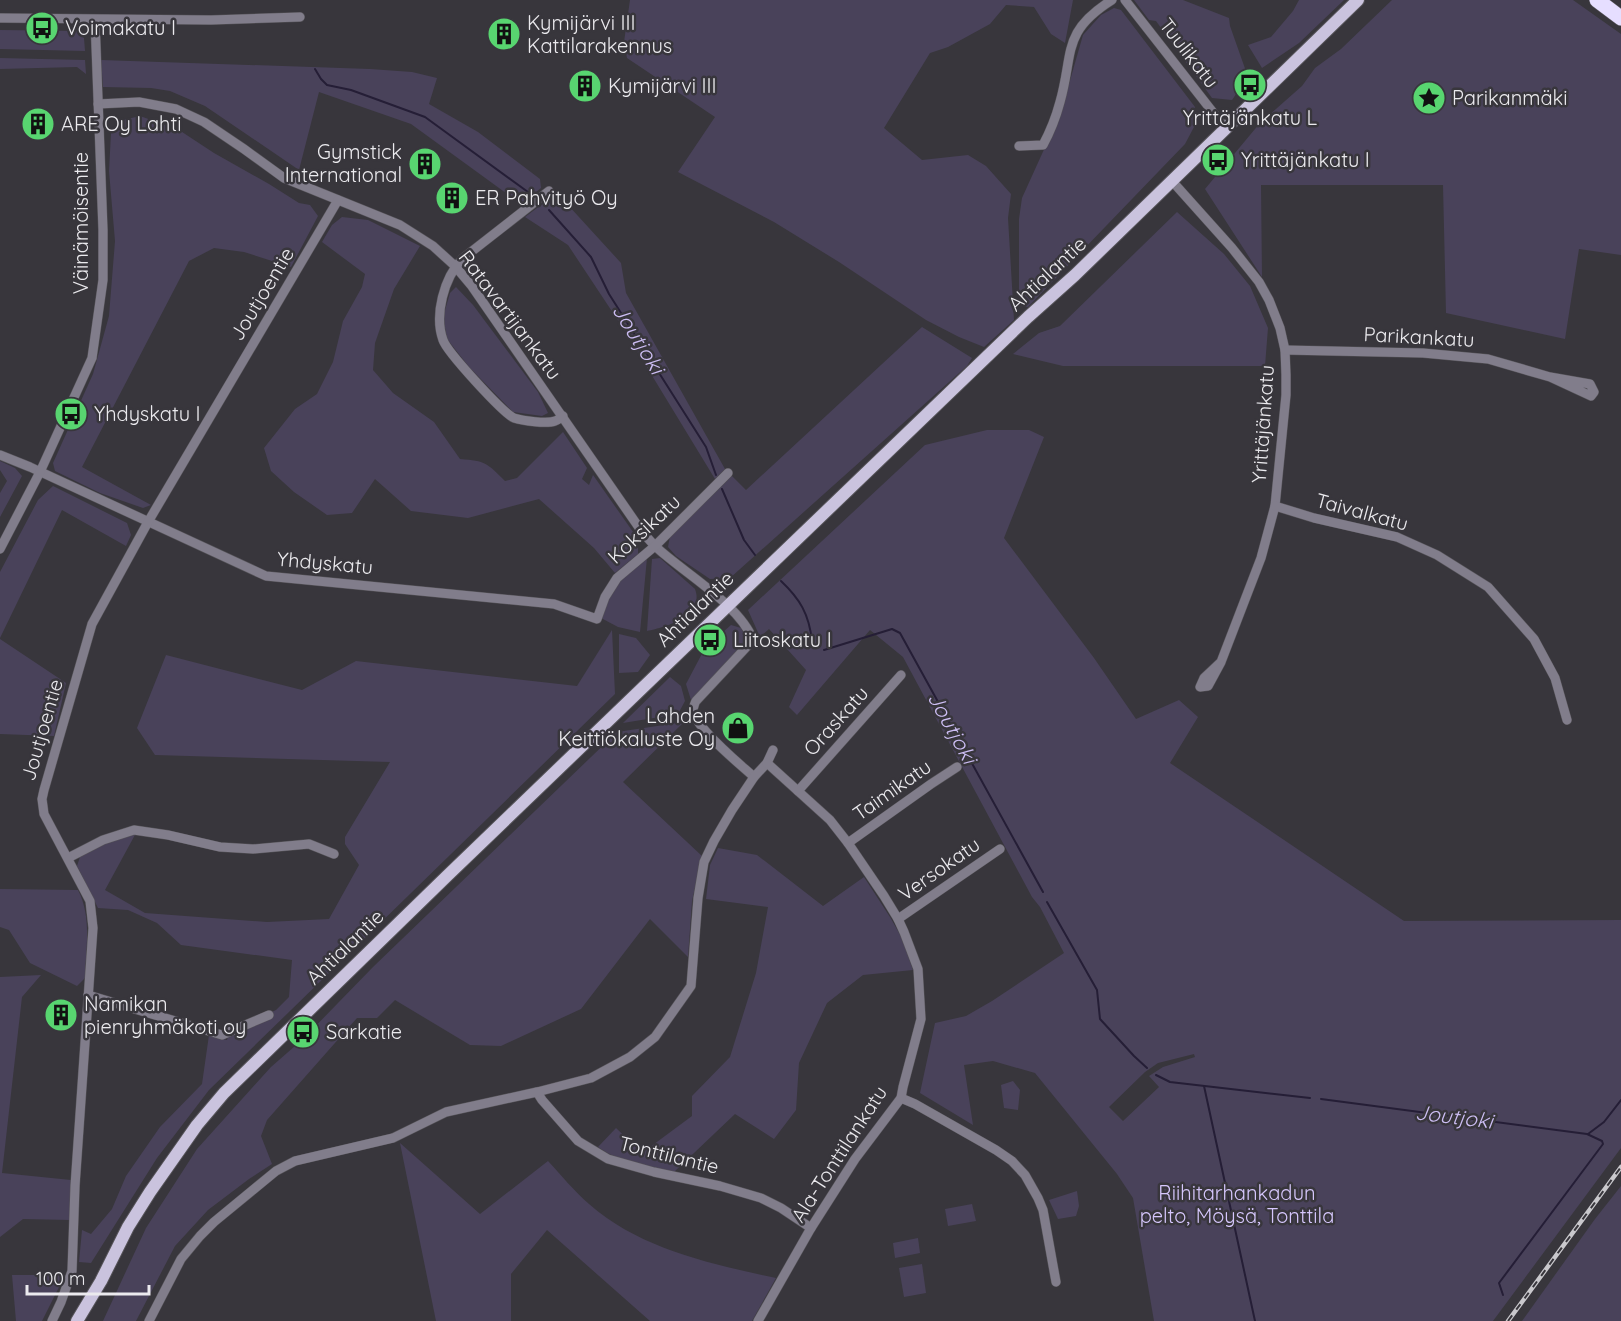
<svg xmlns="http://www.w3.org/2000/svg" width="1621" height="1321" font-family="Quicksand,sans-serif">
<rect width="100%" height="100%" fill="#38363c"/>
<g fill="#49425a" fill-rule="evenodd">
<polygon points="630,0 1073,0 1065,43 1051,34 1034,7 1006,5 990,24 948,47 930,53 884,128 922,160 968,155 986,166 1011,194 1008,218 1014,320 984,347 959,337 926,320 839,262 774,222 678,172 715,117 627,58 624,42"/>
<polygon points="1134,0 1183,0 1229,18 1230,26 1248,77 1232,100 1212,98 1156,21 1149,20"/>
<polygon points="1299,0 1344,0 1299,43 1262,68 1248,45 1271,37 1293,11"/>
<polygon points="1392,0 1573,0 1621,34 1621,255 1579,249 1565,339 1446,313 1443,185 1261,185 1262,277 1205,189 1260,123 1302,86 1315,68 1341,49"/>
<polygon points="1114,8 1121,10 1195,107 1194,127 1185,144 1028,307 1019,306 1019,219 1022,198 1061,112 1083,35 1101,15"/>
<polygon points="0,30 78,31 84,38 85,51 0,49"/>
<polygon points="0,58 85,60 86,74 77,67 0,69"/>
<polygon points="101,60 370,69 412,72 437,78 429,104 478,132 540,179 541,188 521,204 411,124 319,92 299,170 205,106 170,91 151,88 103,87"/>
<polygon points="140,116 179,130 214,153 269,184 299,203 310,205 318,216 291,267 244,252 214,248 189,261 82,467 151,505 143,508 100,493 55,471 53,463 93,374 109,316 115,241 109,171 111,133 119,121"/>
<polygon points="557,193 621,263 626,293 725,469 715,479 623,328 568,245 525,217"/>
<polygon points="1177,212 1224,254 1250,286 1268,328 1265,366 1063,366 1013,354 1039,333 1060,326"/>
<path d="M 342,217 L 368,220 L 420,246 L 394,289 L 375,343 L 373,370 L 393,393 L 434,422 L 460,459 C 486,461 487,463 505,481 L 517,478 L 563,432 L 587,468 L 582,479 L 589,485 L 593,475 L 638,539 L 638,554 L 615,573 L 594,548 L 539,499 L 468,518 L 411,511 L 375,479 L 352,513 L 327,515 L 294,492 L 271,471 L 264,448 L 295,409 L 317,394 L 333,362 L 343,321 L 362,287 L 365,274 L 322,242 L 332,225 Z"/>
<polygon points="456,287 473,305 538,392 548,413 542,416 513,412 469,367 447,339 443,317 450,293"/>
<polygon points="922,327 972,358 967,366 730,578 710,579 676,556 668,547 670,536 732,476 746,490"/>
<path d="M 987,430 L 1029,430 L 1044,437 L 1004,538 L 1094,658 L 1136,719 L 1179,700 L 1198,717 L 1170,763 L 1404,921 L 1621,920 L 1621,1148 L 1493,1321 L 1154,1321 L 1133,1198 L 1117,1174 L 1035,1073 L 993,1061 L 964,1065 L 973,1125 L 920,1093 L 935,1023 L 966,1016 L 992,1001 L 1064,953 L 1040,907 L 1032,897 L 903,657 L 870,630 L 797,715 L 789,707 L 806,670 L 769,629 L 760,637 L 748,610 L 925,445 ZM 1194,1054 L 1195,1057 L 1163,1067 L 1149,1076 L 1159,1087 L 1123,1121 L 1109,1107 L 1145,1072 L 1158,1063 Z"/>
<polygon points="0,461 15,468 22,476 0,517 0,493 7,481 0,470"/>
<polygon points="53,486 127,523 131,535 126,546 62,510 0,638 0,572 38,500"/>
<polygon points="647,558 640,632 618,627 601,618 608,598 620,579"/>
<path d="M 660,558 L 695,589 C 705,616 666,627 647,631 L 652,559 Z"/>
<polygon points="731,625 741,628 745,636 744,646 691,700 686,684 705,648"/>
<polygon points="612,630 615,694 209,1090 157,1158 91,1263 79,1262 82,1230 91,1234 112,1209 126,1176 160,1127 202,1084 209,1035 227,1040 229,1032 276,1010 289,997 292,960 181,945 157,923 128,910 98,908 77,866 80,857 105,843 136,833 105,890 145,913 267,922 329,919 359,865 345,844 345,837 390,762 155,755 137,728 166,655 302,690 356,661 577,686"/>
<polygon points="619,634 636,638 650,655 638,672 619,673"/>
<polygon points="0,639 66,683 54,736 0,734"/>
<polygon points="670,677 681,686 685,701 678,714 623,723"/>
<polygon points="684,722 623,782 702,856 692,901 688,957 650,919 581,1009 501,1046 470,1045 395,1000 377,1018 357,1018 267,1120 261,1136 272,1164 249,1179 208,1210 175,1246 136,1321 103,1321 146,1228 197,1149 271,1067 303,1039 373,967 617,732"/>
<path d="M 718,848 L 757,855 L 823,906 L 864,877 L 890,917 L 902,938 L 913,970 L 863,975 L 827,1003 L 799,1063 L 796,1110 L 774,1139 L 735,1114 L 674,1172 C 648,1166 620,1163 598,1147 L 616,1128 L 642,1153 L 692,1116 L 692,1096 L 730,1057 L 756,973 L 768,907 L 706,899 L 710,865 Z"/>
<path d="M 0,889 L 78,890 C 92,917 86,949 85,978 L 77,986 L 30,963 L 9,930 L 0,927 Z"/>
<polygon points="41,975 22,997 2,1173 71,1180 70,1220 23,1219 0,1237 0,977"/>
<polygon points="1013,1081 1020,1090 1018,1110 1004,1108 1001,1085"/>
<path d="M 400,1143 L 480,1214 L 548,1161 C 561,1175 574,1191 589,1204 C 640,1249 711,1264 776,1278 L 752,1321 L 650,1321 L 547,1230 L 511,1274 L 511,1321 L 436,1321 Z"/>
<polygon points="1621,1186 1621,1321 1522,1321 1595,1219"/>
<polygon points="1077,1191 1079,1206 1076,1216 1058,1219 1049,1200"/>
<polygon points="972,1204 976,1221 948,1226 945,1209"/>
<polygon points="918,1238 920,1253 895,1258 893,1243"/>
<polygon points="922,1264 926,1293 904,1297 899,1268"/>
<polygon points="12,1275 65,1275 42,1321 16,1321"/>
</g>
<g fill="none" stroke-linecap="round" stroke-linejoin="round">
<g stroke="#251e36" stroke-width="2">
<polyline points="315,69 321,79 327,85 351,90 425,117 528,192"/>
<polyline points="549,210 591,257 609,294 706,447 716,475"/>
<polyline points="722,489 744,540 755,555"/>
<path d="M 781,581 C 800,599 809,614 812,641"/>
<polyline points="824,650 892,629 900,633 1043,892"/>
<polyline points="1047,902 1097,990 1100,1019 1134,1056 1147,1068"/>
<polyline points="1156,1075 1170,1082 1310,1098"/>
<polyline points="1204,1086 1255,1321"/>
<polyline points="1321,1099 1587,1134 1602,1141 1603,1144 1499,1283 1503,1295"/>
<polyline points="1588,1134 1604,1122 1621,1100"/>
</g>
<g stroke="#555358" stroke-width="10">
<g id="minor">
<polyline points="1125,0 1226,129"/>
<polyline points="0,18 211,20 300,17"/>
<path d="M 98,104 L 139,102 L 176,109 L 204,122 L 244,149 L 284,178 L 400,225 L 433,246 L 455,266 L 471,285 L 640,529 C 645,535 650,541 656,547 C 684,573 740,605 753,640 L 696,701 C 695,702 693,709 693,710 C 694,727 741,765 754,777"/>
<path d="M 1019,146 L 1043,145 C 1050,132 1056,117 1060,102 C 1074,53 1061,32 1112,0"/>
<polyline points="1172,181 1232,248 1259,282 1269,300 1280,328 1285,350 1286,375 1286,395 1275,506 1261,558 1221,662 1204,678 1200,687 1208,686 1221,662"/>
<path d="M 549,191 L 462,259 C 444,278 434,315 443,340 C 447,352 503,413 514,418 C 523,421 547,424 555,421 C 558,420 560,418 563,416"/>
<polyline points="1285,350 1423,353 1488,359 1550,377 1591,396 1594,392 1590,384 1550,377"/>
<polyline points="0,455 30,467 266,576 554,604 597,619 605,597 617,578 655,546 728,473"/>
<polyline points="1275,506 1314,518 1397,537 1437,555 1488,587 1534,639 1555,678 1567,720"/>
<polyline points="0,549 40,472 92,358 103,280 103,230 95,20"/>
<polyline points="798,791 901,675"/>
<polyline points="848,843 931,784 957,767"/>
<polyline points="68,858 103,840 134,830 168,835 220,847 253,849 309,844 334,854"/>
<polyline points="898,919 1000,849"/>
<polyline points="88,995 222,1035 269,1015"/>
<polyline points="537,1092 542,1100 578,1141 608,1159 654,1172 720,1186 761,1198 781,1208 811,1228"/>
<polyline points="901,1098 915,1104 996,1150 1012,1161 1025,1175 1038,1198 1043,1210 1056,1282"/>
<polyline points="52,1321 61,1302 72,1271 75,1186 93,928 90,901 44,814 42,799 44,790 92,624 148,522 338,200"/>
<polyline points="149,1321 181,1259 200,1236 214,1222 276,1171 295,1161 393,1138 446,1112 537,1092 591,1078 630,1057 655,1037 691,986 698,898 704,862 714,841 732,810 754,777 767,763 773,750"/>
<polyline points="758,1321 811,1228 855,1159 901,1098 903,1087 921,1019 918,969 904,932 898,919 884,896 848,843 830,820 767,763"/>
</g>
</g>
<g stroke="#555358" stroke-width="14">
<polyline id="major" points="77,1321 101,1281 128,1227 150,1192 197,1125 224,1093 448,875 1028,317 1075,275 1358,0"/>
</g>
<g stroke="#555358" stroke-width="16">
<polyline id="highway" points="1597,0 1621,18"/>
</g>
<use href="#minor" stroke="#817d8b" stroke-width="9"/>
<use href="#major" stroke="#cac3de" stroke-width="12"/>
<use href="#highway" stroke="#e6deff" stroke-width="15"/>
<g stroke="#c9c8cc" stroke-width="4.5">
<polyline id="rail" points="1508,1321 1621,1167"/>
</g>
<use href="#rail" stroke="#38363c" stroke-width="2" stroke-dasharray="7" stroke-linecap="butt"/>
</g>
<defs>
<g id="bus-disc" transform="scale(1.725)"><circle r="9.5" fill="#58d570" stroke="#38363c"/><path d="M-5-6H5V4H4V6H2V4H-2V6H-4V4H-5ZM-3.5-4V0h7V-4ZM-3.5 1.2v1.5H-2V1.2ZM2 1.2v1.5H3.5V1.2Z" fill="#111"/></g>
<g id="building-disc" transform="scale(1.725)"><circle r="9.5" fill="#58d570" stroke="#38363c"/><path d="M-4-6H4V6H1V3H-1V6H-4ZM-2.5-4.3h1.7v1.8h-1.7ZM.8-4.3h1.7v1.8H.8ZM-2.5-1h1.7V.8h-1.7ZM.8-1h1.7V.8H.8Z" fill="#111"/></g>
<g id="sight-disc" transform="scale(1.725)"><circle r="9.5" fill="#58d570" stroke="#38363c"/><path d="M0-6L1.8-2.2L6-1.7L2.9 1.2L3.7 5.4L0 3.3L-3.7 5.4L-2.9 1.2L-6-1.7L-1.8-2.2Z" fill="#111"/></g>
<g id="shop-disc" transform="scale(1.725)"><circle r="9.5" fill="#58d570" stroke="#38363c"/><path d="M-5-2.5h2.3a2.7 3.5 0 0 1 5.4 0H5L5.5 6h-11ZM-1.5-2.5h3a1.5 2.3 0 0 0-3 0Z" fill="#111"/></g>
</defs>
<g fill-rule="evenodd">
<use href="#bus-disc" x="42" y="28"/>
<use href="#building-disc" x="504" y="34"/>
<use href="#bus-disc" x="1250" y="85"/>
<use href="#building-disc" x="585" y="86"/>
<use href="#sight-disc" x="1429" y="98"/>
<use href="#building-disc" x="38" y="124"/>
<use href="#bus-disc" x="1218" y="160"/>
<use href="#building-disc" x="425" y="164"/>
<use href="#building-disc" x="452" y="198"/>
<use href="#bus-disc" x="71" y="414"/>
<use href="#bus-disc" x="710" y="640"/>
<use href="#shop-disc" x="738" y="728"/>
<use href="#building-disc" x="61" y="1015"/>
<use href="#bus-disc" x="303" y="1032"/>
</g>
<g text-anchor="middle" stroke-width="5" stroke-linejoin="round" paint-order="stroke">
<g font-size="20" fill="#ebeaee" stroke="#38363c" text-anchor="start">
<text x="527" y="30">Kymijärvi III<tspan x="527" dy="23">Kattilarakennus</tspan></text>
<text x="65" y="35">Voimakatu I</text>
<text x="608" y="93">Kymijärvi III</text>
<text x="1452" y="105">Parikanmäki</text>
<text x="1250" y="125" text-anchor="middle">Yrittäjänkatu L</text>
<text x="61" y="131">ARE Oy Lahti</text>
<text x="402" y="159" text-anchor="end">Gymstick<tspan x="402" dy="23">International</tspan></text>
<text x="1241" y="167">Yrittäjänkatu I</text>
<text x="475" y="205">ER Pahvityö Oy</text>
<text x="94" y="421">Yhdyskatu I</text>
<text x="733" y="647">Liitoskatu I</text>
<text x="715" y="723" text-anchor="end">Lahden<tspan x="715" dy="23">Keittiökaluste Oy</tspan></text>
<text x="84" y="1011">Namikan<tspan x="84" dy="23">pienryhmäkoti oy</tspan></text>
<text x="326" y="1039">Sarkatie</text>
</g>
<g font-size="20" fill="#ebeaee" stroke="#38363c">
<text transform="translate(1189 53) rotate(52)" y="7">Tuulikatu</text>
<text transform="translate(81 223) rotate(-90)" y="7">Väinämöisentie</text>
<text transform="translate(1047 274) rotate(-43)" y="7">Ahtialantie</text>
<text transform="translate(262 294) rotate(-59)" y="7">Joutjoentie</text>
<text transform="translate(510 315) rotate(53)" y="7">Ratavartijankatu</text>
<text transform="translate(1419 337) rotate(3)" y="7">Parikankatu</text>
<text transform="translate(1263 424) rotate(-86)" y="7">Yrittäjänkatu</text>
<text transform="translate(1362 512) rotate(15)" y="7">Taivalkatu</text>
<text transform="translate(644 529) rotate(-43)" y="7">Koksikatu</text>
<text transform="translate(325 563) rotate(5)" y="7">Yhdyskatu</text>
<text transform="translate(695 609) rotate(-44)" y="7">Ahtialantie</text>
<text transform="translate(836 721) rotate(-48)" y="7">Oraskatu</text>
<text transform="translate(42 730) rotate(-74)" y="7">Joutjoentie</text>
<text transform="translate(892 790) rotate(-35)" y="7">Taimikatu</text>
<text transform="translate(939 869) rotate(-35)" y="7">Versokatu</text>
<text transform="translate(345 947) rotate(-44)" y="7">Ahtialantie</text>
<text transform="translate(839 1154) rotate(-57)" y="7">Ala-Tonttilankatu</text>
<text transform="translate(669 1155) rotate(14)" y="7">Tonttilantie</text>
</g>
<g font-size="20" fill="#d6c7fd" stroke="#38363c">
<text x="1237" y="1200">Riihitarhankadun<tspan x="1237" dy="23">pelto, Möysä, Tonttila</tspan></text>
</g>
<g font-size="21" font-style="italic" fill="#cdbef4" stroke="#38363c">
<text transform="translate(638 339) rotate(58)" y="7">Joutjoki</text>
<text transform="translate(952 728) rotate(61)" y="7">Joutjoki</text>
<text transform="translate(1454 1117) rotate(7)" y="7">Joutjoki</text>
</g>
</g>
<path d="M27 1285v9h122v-9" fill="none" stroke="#ebeaee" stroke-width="3"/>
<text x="36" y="1285" font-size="18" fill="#ebeaee" stroke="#38363c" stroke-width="4.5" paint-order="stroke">100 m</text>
</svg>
